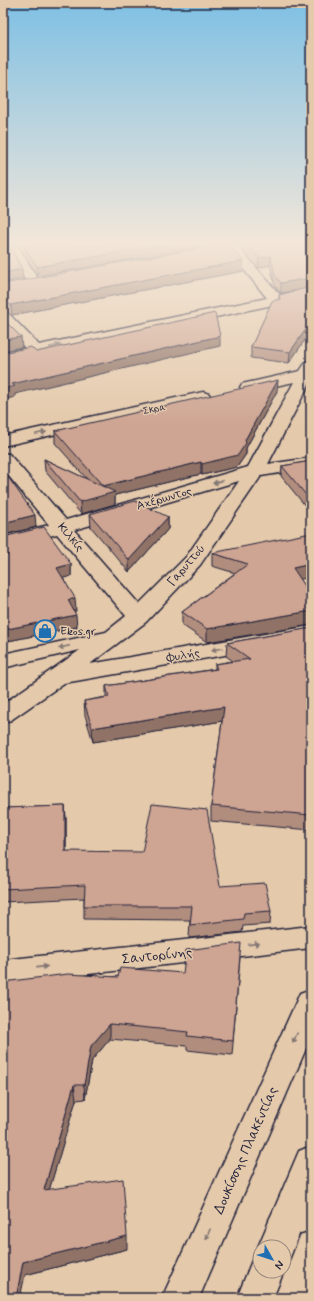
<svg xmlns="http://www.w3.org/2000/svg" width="314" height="1301" font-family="Mynerve,sans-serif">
<rect width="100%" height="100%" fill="#e4c9ab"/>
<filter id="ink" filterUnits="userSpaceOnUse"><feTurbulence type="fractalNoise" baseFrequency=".025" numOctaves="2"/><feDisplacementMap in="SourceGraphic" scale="8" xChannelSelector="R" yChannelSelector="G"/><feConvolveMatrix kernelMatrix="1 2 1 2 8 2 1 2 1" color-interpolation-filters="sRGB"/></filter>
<g filter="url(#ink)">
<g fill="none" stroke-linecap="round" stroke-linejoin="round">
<g stroke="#22223b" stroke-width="3">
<g id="minor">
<polygon points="5,245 17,245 40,282 38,285 28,285"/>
<polygon points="217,245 311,245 311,251 241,250 280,295 311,289 311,297 3,362 3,352 25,348 3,324 3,312 8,313 39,345 267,298 228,250 201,255 195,251 196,248"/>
<path d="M 311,360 L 311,380 L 268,464 L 311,458 L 311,468 L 261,476 L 200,565 L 146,622 L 90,664 L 311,626 L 311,640 L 64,683 L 11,720 L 3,723 L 3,704 L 80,650 L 3,668 L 3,654 L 106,632 L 126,616 L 57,534 L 3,548 L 3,536 L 49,525 L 3,469 L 3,453 L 9,454 L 66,520 L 248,467 L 294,382 L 248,392 L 242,390 L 240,387 L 242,384 L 300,371 L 306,362 ZM 239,481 L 186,557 L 139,604 L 74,530 Z"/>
<polygon points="203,392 209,394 211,397 209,400 3,446 3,436"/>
<polygon points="311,926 311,948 3,984 3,960"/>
<polygon points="311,1196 311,1230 287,1237 275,1232 269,1220 275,1208"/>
</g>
</g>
<g stroke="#22223b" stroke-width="3">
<g id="major">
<polygon points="311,989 311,1037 199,1298 162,1298 296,1002 300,993"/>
<polygon points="311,1146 311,1204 289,1260 284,1262 284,1247 260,1247 260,1252 258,1247 299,1151"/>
<polygon points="260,1255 260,1271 284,1271 273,1298 237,1298 253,1258"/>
</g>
</g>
<use href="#minor" fill="#e4c9ab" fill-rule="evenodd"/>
<use href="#major" fill="#e4c9ab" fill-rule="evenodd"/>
</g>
<g fill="#b18d7e" stroke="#22223b">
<polygon points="18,245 212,245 38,276"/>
<polygon points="245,245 311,245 311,331 289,363 251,358 251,347 279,299 279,295 311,288 281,293 275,286 270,265 258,268 244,252"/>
<polygon points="243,271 12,315 3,311 3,284"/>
<polygon points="277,391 246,448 246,454 237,467 202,475 201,474 115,495 115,504 81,514 45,471 44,459 87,479 55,443 55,431"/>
<polygon points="311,461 311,513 281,476 282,466"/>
<polygon points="90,514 168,517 168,529 129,572 91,527"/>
<polygon points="3,537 71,564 71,576 63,578 76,611 74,611 77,627 3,642"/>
<polygon points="212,553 300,579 311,595 311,625 207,642 182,625 182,612 235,573 212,566"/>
<polygon points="311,628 311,830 211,821 211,806 222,721 93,742 85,715 84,701 106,697 106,686 215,669 215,664 233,661 226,656 227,643"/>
<polygon points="65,806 66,819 66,851 220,886 271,911 270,924 243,926 242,932 189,938 190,920 84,919 84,898 3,902 3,808"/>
<polygon points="240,958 232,1055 187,1050 187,1046 110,1039 92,1060 85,1099 76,1100 49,1190 127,1249 25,1275 3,982 183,973"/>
</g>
<g fill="#907366" stroke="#22223b">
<polygon points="162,245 212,245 38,276 37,267"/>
<polygon points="271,256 270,265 258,268 259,258"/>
<polygon points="243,261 243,271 12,315 11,305"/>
<polygon points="22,269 23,279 3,283 3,273"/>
<polygon points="311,278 311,288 281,293 281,283"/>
<polygon points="311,308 311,317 308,312"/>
<polygon points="311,322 311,331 289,363 290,352"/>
<polygon points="220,336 220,346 15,394 15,397 3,400 3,389 12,384"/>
<polygon points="21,337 22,347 3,351 3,340"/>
<polygon points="278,380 277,391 246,448 246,454 237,467 202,475 202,464 245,440"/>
<polygon points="201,462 201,474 115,495 115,504 81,514 80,502 103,486"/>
<polygon points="35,515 36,527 3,535 3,523"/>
<polygon points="168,517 168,529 129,572 129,560"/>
<polygon points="71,564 71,576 57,580 57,568"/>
<polygon points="311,564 311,577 292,581 293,568"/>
<polygon points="75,598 76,611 69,612 68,600"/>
<polygon points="311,611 311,625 207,642 207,629"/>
<polygon points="76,615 77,627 3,642 3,630"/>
<polygon points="224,707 223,721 93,742 92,728"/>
<polygon points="65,806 66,819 66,864 65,851"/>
<polygon points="110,1024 110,1039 92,1060 85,1099 84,1085 91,1046"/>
<polygon points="74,1085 76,1100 45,1204 44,1190"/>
<polygon points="127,1236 127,1249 25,1275 20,1298 16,1298 23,1262"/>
</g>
<g fill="#cea492" stroke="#22223b">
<polygon points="3,245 9,245 22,269 3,273"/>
<polygon points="23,245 162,245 37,267"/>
<polygon points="217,245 229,245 243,261 11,305 3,301 3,284"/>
<polygon points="247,245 311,245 311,278 281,283 275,276 271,256 259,258"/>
<polygon points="311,287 311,308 308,312 311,315 311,322 290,352 251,347 272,301 280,299 279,295"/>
<polygon points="215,313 220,336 12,384 15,386 3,389 3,353 31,347 36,352"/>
<polygon points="3,319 21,337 3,340"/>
<polygon points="278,380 245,440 246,443 238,455 202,464 201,462 103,486 55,431"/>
<polygon points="44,459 115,492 80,502"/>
<polygon points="311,461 311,501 282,466"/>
<polygon points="3,470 35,515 3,523"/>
<polygon points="135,501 168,517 129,560 90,514"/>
<polygon points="44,527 71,564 57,568 75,598 68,600 76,615 3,630 3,563 5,563 3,559 3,556 8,555 3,549 3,537"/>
<polygon points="311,533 311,564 293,568 311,595 311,611 207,629 182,612 248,564 212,553"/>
<polygon points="311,628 311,815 211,806 224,707 92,728 84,701 109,697 106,686 217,669 215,664 250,659 227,643"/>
<polygon points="152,804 207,810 220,886 265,883 271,911 244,913 243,919 190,925 192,906 84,906 85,885 3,889 3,808 65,806 65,851 142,852"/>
<polygon points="241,943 233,1041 187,1036 188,1032 110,1024 91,1046 84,1085 74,1085 44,1190 123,1179 127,1236 23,1262 16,1298 3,1298 3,982 68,974 118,977 120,968 183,973 186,950"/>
</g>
<defs><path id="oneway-solid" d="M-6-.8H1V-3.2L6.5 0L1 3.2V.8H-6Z"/></defs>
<g fill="#837673">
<use href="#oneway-solid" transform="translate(55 346) rotate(-12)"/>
<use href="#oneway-solid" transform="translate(41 433) rotate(-12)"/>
<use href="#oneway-solid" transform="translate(218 482) rotate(164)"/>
<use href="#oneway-solid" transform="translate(64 647) rotate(167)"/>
<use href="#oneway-solid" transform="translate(217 649) rotate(170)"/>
<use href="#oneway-solid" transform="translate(254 944) rotate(-6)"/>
<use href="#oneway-solid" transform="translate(42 967) rotate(-6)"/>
<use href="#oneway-solid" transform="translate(295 1038) rotate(114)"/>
<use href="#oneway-solid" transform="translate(208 1234) rotate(114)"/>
</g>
</g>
<linearGradient id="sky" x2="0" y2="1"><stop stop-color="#7fc0e4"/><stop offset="0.57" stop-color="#f3e7d9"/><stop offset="1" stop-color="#f3e7d9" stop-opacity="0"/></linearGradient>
<rect width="314" height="427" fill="url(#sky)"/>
<defs>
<g id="shop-ring" transform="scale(1.15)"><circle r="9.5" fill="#e4c9ab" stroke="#1f6fb2" stroke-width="1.5"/><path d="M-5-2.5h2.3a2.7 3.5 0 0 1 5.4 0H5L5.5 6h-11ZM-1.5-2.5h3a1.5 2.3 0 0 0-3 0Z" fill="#1f6fb2"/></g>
</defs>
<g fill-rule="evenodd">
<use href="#shop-ring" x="45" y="631"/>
</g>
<g text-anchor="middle" stroke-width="3" stroke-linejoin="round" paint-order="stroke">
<g font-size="10" fill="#22223b" stroke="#e4c9ab">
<text transform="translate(154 408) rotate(-12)" y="4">Σκρα</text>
</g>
<g font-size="12" fill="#22223b" stroke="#e4c9ab">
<text transform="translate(164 498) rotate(-16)" y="4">Αχέρωντος</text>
<text transform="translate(71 537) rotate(50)" y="4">Κιλκίς</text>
<text transform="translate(186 565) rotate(-49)" y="4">Γαρυττού</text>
<text transform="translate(183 655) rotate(-10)" y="4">Φυλής</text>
</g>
<g font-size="12" fill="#22223b" stroke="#e4c9ab" text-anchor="start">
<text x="60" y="635">Ekos.gr</text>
</g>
<g font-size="14" fill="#22223b" stroke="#e4c9ab">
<text transform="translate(157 955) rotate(-6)" y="5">Σαντορίνης</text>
<text transform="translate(245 1150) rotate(-66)" y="5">Δουκίσσης Πλακεντίας</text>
</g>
</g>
<rect width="314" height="1301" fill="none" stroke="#e4c9ab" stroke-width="16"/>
<rect x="8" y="8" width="298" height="1285" fill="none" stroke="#22223b" stroke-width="1.5" filter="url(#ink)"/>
<g transform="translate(272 1259) rotate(129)"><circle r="19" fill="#e4c9ab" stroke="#96867e"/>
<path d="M0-3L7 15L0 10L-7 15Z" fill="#1f6fb2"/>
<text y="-6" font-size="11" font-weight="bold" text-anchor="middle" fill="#22223b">N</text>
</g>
</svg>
